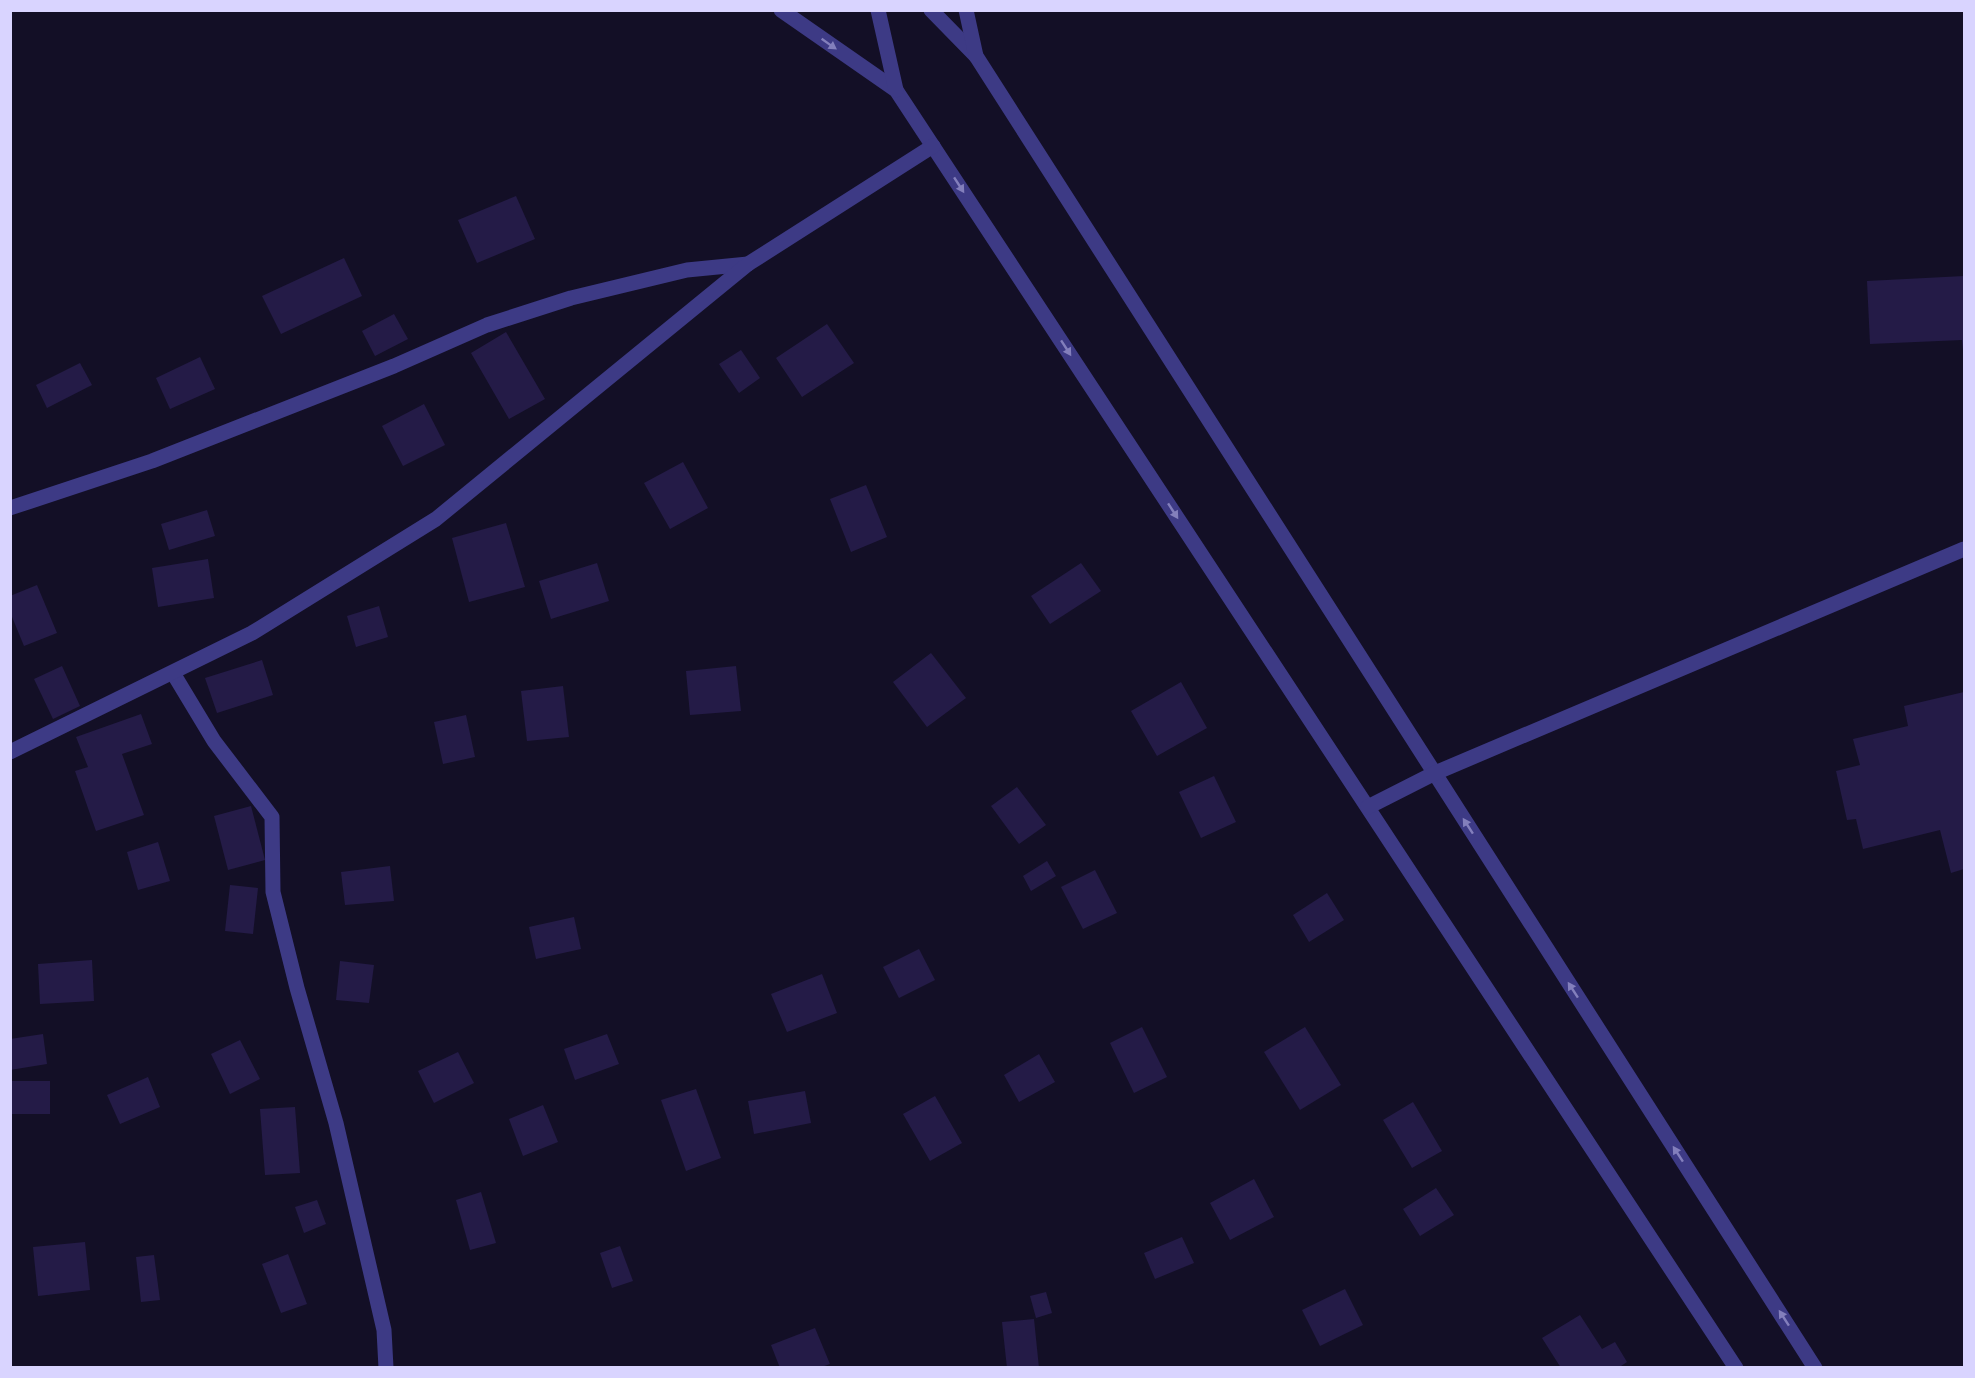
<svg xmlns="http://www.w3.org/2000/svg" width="1975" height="1378" font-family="Ubuntu,sans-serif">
<rect width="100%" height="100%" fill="#130f26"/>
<g fill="#241b47">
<polygon points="516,196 535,239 477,263 458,220"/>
<polygon points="344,258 362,296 281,334 262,296"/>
<polygon points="1964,276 1964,360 1962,340 1870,344 1867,281"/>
<polygon points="394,314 408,339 375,356 362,331"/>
<polygon points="827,324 854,363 802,397 776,358"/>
<polygon points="506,332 545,399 509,419 471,353"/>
<polygon points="741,350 760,378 739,393 719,364"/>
<polygon points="200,357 215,389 170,409 156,378"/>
<polygon points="80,363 92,385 47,408 36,385"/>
<polygon points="424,404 445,445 403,466 382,426"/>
<polygon points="683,462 708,508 670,529 644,483"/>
<polygon points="866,485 887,537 851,552 830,499"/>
<polygon points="207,510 215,536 169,550 161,524"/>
<polygon points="506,523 525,587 469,602 452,538"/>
<polygon points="208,559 214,598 158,607 152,568"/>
<polygon points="597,563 609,601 551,619 539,581"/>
<polygon points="1081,563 1101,591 1050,624 1031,596"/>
<polygon points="37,585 57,633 24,646 10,612 10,596"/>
<polygon points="379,606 388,637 356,647 347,616"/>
<polygon points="931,653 966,698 927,727 893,682"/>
<polygon points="262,660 273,695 217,713 205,678"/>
<polygon points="62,666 80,706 53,719 34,679"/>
<polygon points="736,666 741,711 690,715 686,671"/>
<polygon points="1181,682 1207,728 1157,756 1131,711"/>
<polygon points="563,686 569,737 527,741 521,691"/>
<polygon points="1964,692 1964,869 1951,873 1940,830 1863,849 1856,819 1847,820 1836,771 1860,765 1853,739 1908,726 1904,706"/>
<polygon points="141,714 152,744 122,754 144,815 96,831 75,771 88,767 76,737"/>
<polygon points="466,715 475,757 443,764 434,722"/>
<polygon points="1214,776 1236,822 1201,838 1179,792"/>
<polygon points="1017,787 1046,825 1019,844 991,806"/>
<polygon points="251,806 265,860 228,870 214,816"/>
<polygon points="158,842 170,881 138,890 127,852"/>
<polygon points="1047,861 1056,876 1031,891 1023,876"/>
<polygon points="390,866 394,901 345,905 341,872"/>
<polygon points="1095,870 1117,913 1083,929 1061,887"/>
<polygon points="230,885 258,888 253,934 225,931"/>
<polygon points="1327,893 1344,920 1309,942 1293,915"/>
<polygon points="574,917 581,949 536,959 529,927"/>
<polygon points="919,949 935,980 899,998 883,967"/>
<polygon points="92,960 94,1001 40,1004 38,964"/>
<polygon points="340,961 374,965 369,1003 336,1000"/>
<polygon points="822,974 837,1013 787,1032 771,994"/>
<polygon points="1142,1027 1167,1077 1134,1093 1110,1043"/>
<polygon points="1305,1027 1341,1085 1300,1110 1264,1052"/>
<polygon points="43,1034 47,1064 10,1070 10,1039"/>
<polygon points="607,1034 619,1064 575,1080 564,1049"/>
<polygon points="240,1040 260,1079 230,1094 211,1054"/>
<polygon points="458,1052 474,1083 434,1103 418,1071"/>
<polygon points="1039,1054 1055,1082 1019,1102 1004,1075"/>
<polygon points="148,1077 160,1107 120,1124 107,1095"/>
<rect x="12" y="1081" width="38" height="33"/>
<polygon points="696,1089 721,1158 686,1171 661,1100"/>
<polygon points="805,1091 811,1123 754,1134 748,1101"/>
<polygon points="935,1096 962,1143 930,1161 903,1114"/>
<polygon points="1413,1102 1442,1151 1412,1168 1383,1120"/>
<polygon points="543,1105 558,1142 523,1156 509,1119"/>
<polygon points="295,1107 300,1173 265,1175 260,1109"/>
<polygon points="1254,1179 1274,1217 1230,1240 1210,1203"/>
<polygon points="1436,1188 1454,1215 1420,1236 1403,1209"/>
<polygon points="481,1192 496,1243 470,1250 456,1200"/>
<polygon points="317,1200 326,1224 304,1233 295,1207"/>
<polygon points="1182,1237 1194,1263 1155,1279 1144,1253"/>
<polygon points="85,1242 90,1290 38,1296 33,1247"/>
<polygon points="620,1246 633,1281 612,1288 600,1253"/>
<polygon points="288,1254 307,1304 281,1313 262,1264"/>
<polygon points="154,1255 160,1300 141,1302 136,1257"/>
<polygon points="1345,1289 1363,1325 1320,1346 1302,1310"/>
<polygon points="1046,1292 1052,1313 1036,1318 1030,1296"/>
<polygon points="1580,1315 1602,1349 1615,1342 1627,1362 1618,1368 1561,1368 1542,1338"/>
<polygon points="1034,1319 1039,1368 1007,1368 1002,1322"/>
<polygon points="815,1328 830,1364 819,1368 780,1368 771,1345"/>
</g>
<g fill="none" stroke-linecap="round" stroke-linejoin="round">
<g stroke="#3d3a85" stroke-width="15">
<polyline points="781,10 896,90 1736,1368"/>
<polyline points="878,10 896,90"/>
<polyline points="931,10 976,56"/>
<polyline points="966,10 976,56 1815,1368"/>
<polyline points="10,508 152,461 394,366 487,325 571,298 687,270 748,264"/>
<polyline points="173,673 214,741 272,817 273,892 297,988 336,1123 384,1330 386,1368"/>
<polyline points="10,752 252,633 436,519 748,264 933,146"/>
<polyline points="1368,807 1435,773 1964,549"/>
</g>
</g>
<defs><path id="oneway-solid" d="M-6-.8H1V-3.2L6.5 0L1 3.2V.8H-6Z" transform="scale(1.5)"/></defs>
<g fill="#837fbc">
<use href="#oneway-solid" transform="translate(829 44) rotate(35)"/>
<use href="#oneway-solid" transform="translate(959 185) rotate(57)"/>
<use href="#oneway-solid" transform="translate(1066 348) rotate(57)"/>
<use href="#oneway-solid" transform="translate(1173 511) rotate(57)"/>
<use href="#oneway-solid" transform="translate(1468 826) rotate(-123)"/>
<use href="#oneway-solid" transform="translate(1573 990) rotate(-123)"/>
<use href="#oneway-solid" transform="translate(1678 1154) rotate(-123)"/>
<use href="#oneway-solid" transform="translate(1784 1318) rotate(-123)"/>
</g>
<rect width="1975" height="1378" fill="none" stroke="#d9d4ff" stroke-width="24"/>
</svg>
